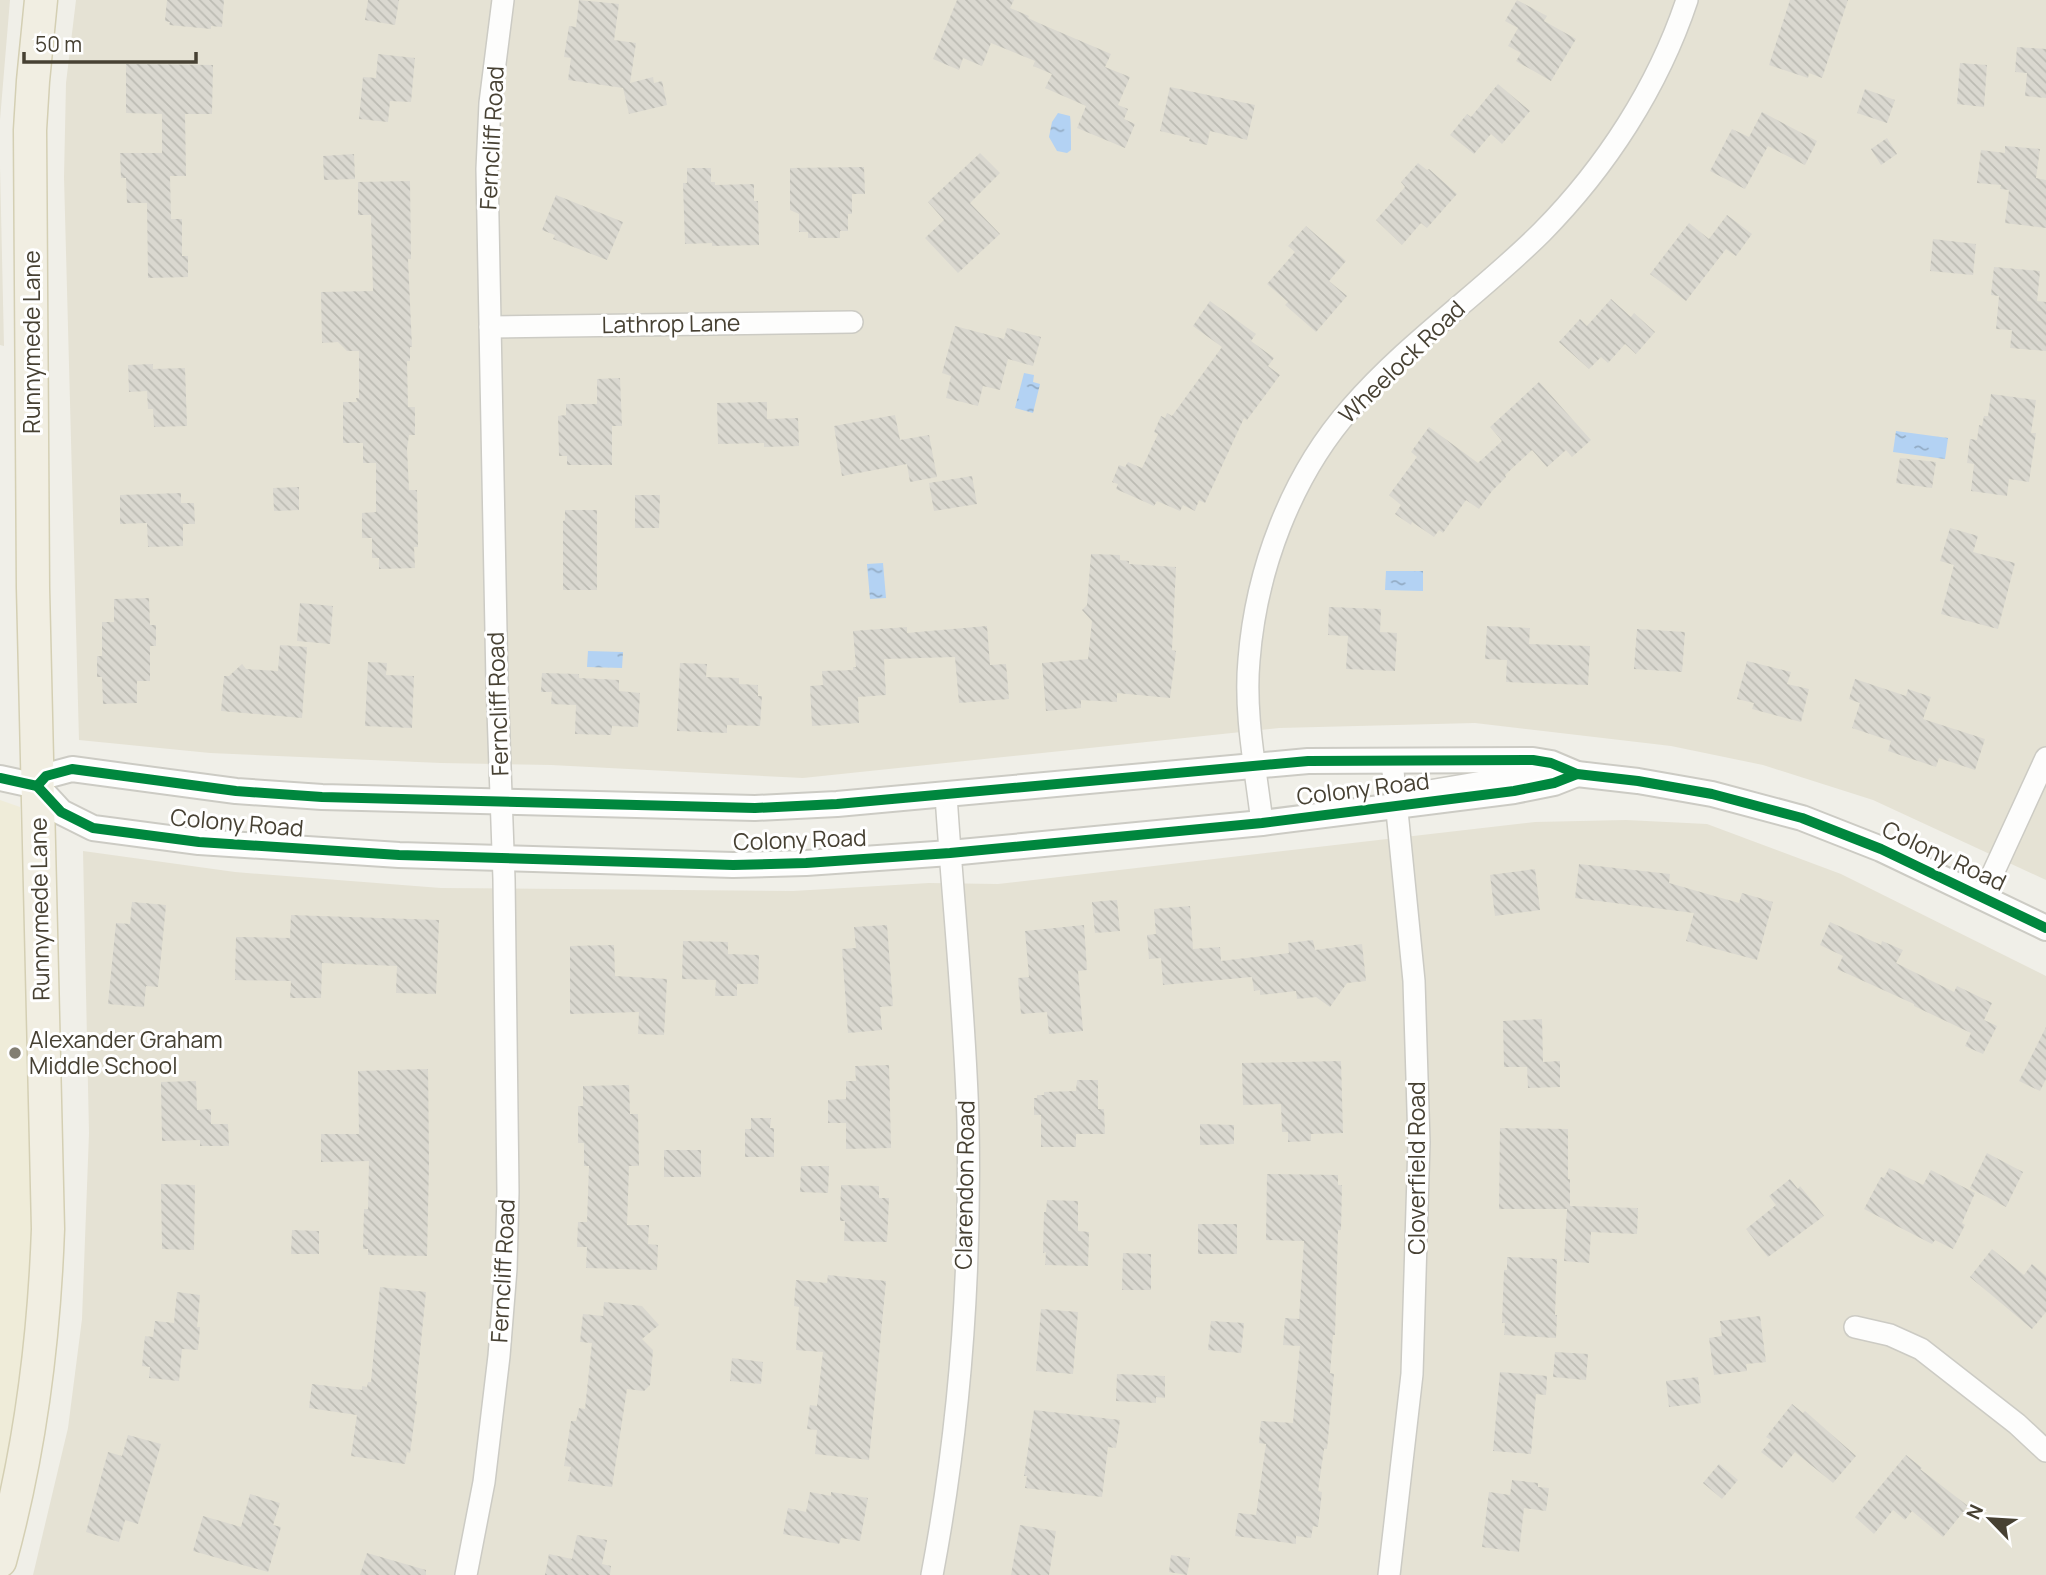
<svg xmlns="http://www.w3.org/2000/svg" width="2046" height="1575" font-family="Manrope,sans-serif">
<defs>
<pattern id="water-ripples" width="26" height="14" patternUnits="userSpaceOnUse" patternTransform="scale(1.75)"><rect width="26" height="14" fill="#b3d2f3"/><path d="M2 4q2-2 4 0t4 0M15 11q2-2 4 0t4 0" fill="none" stroke="#93acc5"/></pattern>
<pattern id="building-back-hatch" width="6" height="6" patternUnits="userSpaceOnUse" patternTransform="scale(1.75)"><rect width="6" height="6" fill="#dad8d0"/><path d="M-1 5l2 2M0 0l6 6M5-1l2 2" fill="none" stroke="#bcbbb3"/></pattern>
</defs>
<rect width="100%" height="100%" fill="#f0efe8"/>
<g fill="#e5e2d4">
<polygon points="0,0 10,0 0,120"/>
<polygon points="76,0 2046,0 2046,880 1873,800 1763,765 1671,746 1475,723 1279,728 803,778 551,765 441,763 210,753 79,740 64,177 66,83"/>
<polygon points="0,165 4,346 0,345"/>
<polygon points="1626,820 1707,824 1841,874 2046,976 2046,1575 33,1575 68,1428 82,1319 89,1133 83,851 235,872 441,888 793,891 929,883 998,884 1535,822"/>
</g>
<polygon fill="#efecd9" points="0,800 20,807 34,1154 34,1257 18,1415 0,1503"/>
<g fill="url(#water-ripples)">
<path d="M 1058,113 L 1070,116 C 1071,121 1071,144 1071,150 L 1067,153 L 1057,151 L 1049,137 L 1052,122 Z"/>
<polygon points="1024,373 1034,375 1033,382 1040,384 1033,413 1015,408"/>
<polygon points="1896,431 1948,438 1945,459 1893,452"/>
<polygon points="883,563 886,598 870,599 867,564"/>
<polygon points="1386,571 1423,571 1423,591 1385,590"/>
<polygon points="588,651 623,652 622,668 587,667"/>
</g>
<g fill="url(#building-back-hatch)">
<polygon points="167,0 224,0 222,27 211,26 211,29 169,25 170,22 165,21"/>
<polygon points="368,0 399,0 395,25 365,20"/>
<polygon points="579,0 619,4 614,40 636,43 630,83 653,77 654,83 662,81 667,105 629,114 623,88 568,80 571,58 564,57 569,26 576,27"/>
<polygon points="957,0 1014,0 1010,8 1029,16 1028,18 1041,24 1111,54 1105,67 1130,77 1118,105 1128,109 1124,119 1135,124 1125,148 1077,128 1086,106 1045,88 1052,74 1033,66 1035,61 991,43 982,66 963,58 959,70 933,59"/>
<polygon points="1517,0 1547,16 1544,21 1576,39 1551,81 1516,61 1521,53 1508,46 1518,28 1505,21"/>
<polygon points="1790,0 1848,0 1822,78 1809,73 1808,78 1769,65"/>
<polygon points="2017,47 2046,49 2046,98 2025,96 2027,73 2015,72"/>
<polygon points="378,54 415,58 411,102 390,101 388,122 359,119 363,77 376,78"/>
<polygon points="1960,63 1987,65 1984,107 1957,104"/>
<polygon points="126,64 213,65 212,114 185,114 186,176 170,176 171,219 182,219 182,256 188,256 188,277 148,278 147,203 127,203 126,178 121,178 120,153 162,153 162,114 126,113"/>
<polygon points="1498,84 1530,111 1502,144 1491,134 1474,154 1450,135 1467,114 1471,117"/>
<polygon points="1170,87 1255,105 1247,140 1210,131 1207,145 1189,141 1190,138 1160,131"/>
<polygon points="1865,89 1895,100 1887,123 1857,113"/>
<polygon points="1762,112 1817,141 1805,165 1768,146 1745,189 1710,171 1732,129 1749,137"/>
<polygon points="1887,138 1897,154 1881,165 1871,149"/>
<polygon points="2005,146 2040,149 2036,178 2046,180 2046,228 2005,223 2009,190 2000,189 2001,185 1977,183 1981,150 2005,153"/>
<polygon points="980,153 1000,173 970,203 1000,234 958,273 925,238 944,220 928,202"/>
<polygon points="354,154 355,179 324,180 323,156"/>
<polygon points="1418,163 1427,170 1429,169 1457,194 1427,228 1421,223 1402,245 1376,220 1405,187 1401,182"/>
<polygon points="864,167 865,194 852,194 852,214 848,214 848,231 840,231 840,238 808,238 808,232 799,232 799,214 790,210 790,168"/>
<polygon points="687,168 711,168 711,182 715,182 715,185 754,184 754,201 758,201 759,245 712,246 712,243 685,244 683,183 687,183"/>
<polygon points="410,181 411,259 408,259 412,347 410,347 410,361 407,361 408,407 415,407 415,435 409,435 407,449 409,490 417,490 418,547 414,547 415,568 379,569 379,558 372,558 372,538 362,538 362,513 376,512 376,463 363,463 363,443 343,443 343,402 357,402 356,398 359,398 359,351 347,351 338,342 322,343 321,292 373,291 371,215 358,215 358,182"/>
<polygon points="556,195 623,222 607,260 553,239 555,235 542,230"/>
<polygon points="1727,215 1752,234 1736,256 1726,249 1686,301 1650,274 1689,223 1709,239"/>
<polygon points="1306,226 1346,261 1329,281 1347,296 1316,332 1285,305 1288,302 1267,284 1295,252 1288,246"/>
<polygon points="1933,239 1976,244 1973,275 1930,271"/>
<polygon points="1994,267 2040,271 2037,301 2046,302 2046,351 2010,348 2012,330 1996,329 1999,296 1991,295"/>
<polygon points="1611,299 1631,317 1634,313 1655,332 1636,354 1625,344 1608,363 1601,357 1589,369 1559,342 1580,319 1587,326"/>
<polygon points="1210,301 1256,334 1251,341 1274,358 1268,366 1280,375 1247,420 1244,418 1205,503 1199,500 1195,511 1183,505 1180,511 1157,501 1154,506 1116,489 1118,484 1112,482 1119,465 1125,467 1128,462 1142,468 1158,434 1154,432 1161,416 1165,418 1167,413 1172,416 1222,347 1193,326"/>
<polygon points="955,326 1004,339 1007,328 1041,337 1033,366 1008,359 1000,390 983,386 978,406 946,398 951,376 942,373"/>
<polygon points="153,364 153,369 185,368 187,426 154,427 153,409 148,409 147,391 129,392 128,365"/>
<polygon points="620,378 622,426 612,426 612,465 567,465 567,456 559,456 558,416 566,415 566,404 597,404 597,379"/>
<polygon points="1539,382 1591,440 1572,457 1566,450 1547,467 1532,450 1505,475 1506,477 1492,491 1479,509 1466,500 1443,533 1439,530 1434,537 1412,522 1411,525 1395,514 1401,505 1389,495 1417,457 1411,452 1429,427 1478,463 1502,441 1490,427"/>
<polygon points="1991,394 2036,400 2031,433 2036,433 2029,482 2009,479 2007,496 1971,491 1974,464 1967,463 1970,439 1977,440 1979,425 1982,426 1984,416 1988,416"/>
<polygon points="767,402 767,419 798,418 799,446 764,447 764,443 718,444 717,403"/>
<polygon points="895,415 900,440 929,435 937,477 910,482 907,464 842,476 834,426"/>
<polygon points="1900,458 1936,462 1932,488 1896,483"/>
<polygon points="972,476 977,504 934,511 929,483"/>
<polygon points="299,487 299,510 274,511 273,488"/>
<polygon points="181,493 181,503 194,503 195,524 183,524 183,546 148,547 147,523 120,524 120,495"/>
<polygon points="635,495 660,495 659,528 635,528"/>
<polygon points="565,510 597,510 597,590 563,590 563,521 565,520"/>
<polygon points="1950,528 1978,536 1973,552 2015,563 1998,629 1941,614 1954,565 1940,561"/>
<polygon points="1091,554 1120,555 1120,560 1129,561 1129,564 1176,567 1172,650 1176,651 1170,698 1117,693 1117,702 1081,700 1081,708 1046,711 1042,663 1088,659 1092,621 1082,610 1087,605"/>
<polygon points="149,598 150,625 156,625 156,646 150,646 150,681 137,681 137,703 103,704 102,677 97,677 97,656 102,656 102,622 114,622 114,599"/>
<polygon points="300,603 333,606 330,644 297,641"/>
<polygon points="1329,607 1381,609 1380,632 1397,633 1395,671 1346,669 1348,636 1328,635"/>
<polygon points="987,626 990,665 1006,664 1009,699 959,703 955,657 884,659 886,695 858,697 859,723 812,726 810,686 823,685 822,671 853,670 853,667 856,667 853,631 907,627 907,633"/>
<polygon points="1487,626 1530,628 1529,644 1590,646 1588,685 1506,682 1507,660 1485,659"/>
<polygon points="1637,629 1685,632 1682,672 1634,669"/>
<polygon points="280,645 307,647 302,718 221,711 224,676 229,676 242,664 246,669 278,671"/>
<polygon points="1747,661 1791,672 1787,684 1809,689 1801,722 1752,709 1754,703 1737,699"/>
<polygon points="368,662 387,663 386,675 414,676 412,728 365,726"/>
<polygon points="680,663 707,664 706,677 739,678 739,684 758,685 758,696 762,696 760,726 727,725 727,733 677,731"/>
<polygon points="542,673 579,674 579,678 619,680 619,691 640,693 638,727 612,726 611,735 575,734 576,705 551,704 552,692 541,692"/>
<polygon points="1855,679 1906,696 1908,689 1931,697 1923,719 1985,739 1975,770 1939,758 1936,767 1888,751 1891,741 1852,728 1860,703 1849,699"/>
<polygon points="1579,864 1670,874 1669,883 1739,903 1742,893 1773,902 1757,960 1686,941 1694,913 1575,898"/>
<polygon points="1535,869 1540,910 1495,916 1490,875"/>
<polygon points="1117,900 1120,931 1095,933 1092,902"/>
<polygon points="132,902 166,905 158,987 146,986 144,1007 108,1004 116,923 130,924"/>
<polygon points="1190,906 1193,949 1220,947 1221,961 1289,953 1288,943 1313,940 1315,950 1362,944 1366,981 1347,983 1330,1007 1316,997 1297,999 1296,991 1260,995 1260,990 1254,991 1252,977 1163,985 1161,958 1149,959 1147,935 1156,934 1154,909"/>
<polygon points="291,915 439,920 436,994 396,993 397,966 322,963 321,998 290,998 291,981 235,980 236,937 290,938"/>
<polygon points="1830,922 1881,945 1882,941 1903,950 1896,963 1954,992 1957,986 1992,1003 1984,1020 1997,1026 1983,1054 1965,1046 1971,1033 1914,1006 1914,1004 1837,969 1843,956 1820,945"/>
<polygon points="887,925 893,1006 880,1007 882,1030 848,1033 842,949 856,948 854,927"/>
<polygon points="1084,925 1087,970 1078,971 1083,1031 1049,1034 1047,1012 1021,1014 1018,978 1029,977 1025,931"/>
<polygon points="683,941 728,942 728,954 759,955 758,984 737,984 737,996 715,996 716,980 682,979"/>
<polygon points="614,945 615,976 667,979 664,1035 638,1034 639,1012 570,1014 570,946"/>
<polygon points="1542,1019 1543,1062 1560,1061 1560,1087 1528,1088 1527,1067 1504,1067 1503,1021"/>
<polygon points="2046,1027 2046,1079 2040,1091 2019,1081"/>
<polygon points="1341,1061 1343,1133 1311,1134 1311,1141 1288,1142 1288,1132 1282,1132 1281,1104 1243,1105 1242,1063"/>
<polygon points="889,1065 891,1148 846,1149 846,1123 828,1123 828,1100 846,1099 846,1081 856,1081 855,1066"/>
<polygon points="428,1069 429,1163 427,1256 368,1255 368,1249 363,1249 364,1209 368,1209 369,1161 321,1162 321,1134 359,1134 358,1071"/>
<polygon points="1077,1080 1098,1080 1098,1109 1104,1109 1105,1134 1076,1134 1076,1147 1041,1147 1041,1115 1034,1115 1034,1098 1037,1098 1037,1095 1044,1095 1044,1092 1076,1091"/>
<polygon points="196,1081 197,1110 211,1109 211,1124 228,1124 229,1146 200,1146 200,1140 162,1141 161,1082"/>
<polygon points="629,1085 630,1114 638,1114 639,1166 629,1166 627,1225 649,1225 648,1244 658,1245 657,1270 586,1268 587,1247 577,1247 578,1222 587,1222 589,1166 584,1166 584,1143 578,1143 578,1106 583,1106 583,1086"/>
<polygon points="751,1118 771,1118 770,1128 774,1128 774,1157 745,1157 745,1129 751,1129"/>
<polygon points="1200,1124 1234,1125 1234,1144 1200,1145"/>
<polygon points="1500,1128 1568,1129 1568,1179 1570,1179 1570,1206 1638,1208 1637,1234 1591,1232 1589,1263 1564,1261 1567,1209 1499,1209"/>
<rect x="664" y="1150" width="37" height="27"/>
<polygon points="1987,1153 2023,1172 2006,1207 1970,1188"/>
<polygon points="801,1166 829,1166 828,1193 800,1192"/>
<polygon points="1889,1168 1923,1185 1931,1170 1975,1193 1962,1223 1965,1225 1953,1249 1935,1240 1932,1244 1864,1209 1881,1177 1884,1178"/>
<polygon points="1267,1174 1338,1175 1338,1185 1342,1185 1341,1230 1338,1230 1335,1335 1333,1335 1330,1373 1334,1374 1327,1449 1324,1449 1318,1491 1322,1492 1318,1527 1313,1526 1311,1538 1296,1536 1296,1544 1235,1536 1238,1513 1256,1515 1266,1444 1259,1443 1261,1421 1293,1423 1300,1346 1283,1345 1285,1318 1299,1319 1304,1241 1266,1240"/>
<polygon points="1790,1179 1798,1189 1800,1186 1824,1216 1768,1257 1746,1229 1776,1205 1769,1196"/>
<polygon points="161,1184 195,1185 194,1250 162,1249"/>
<polygon points="841,1185 879,1186 879,1198 889,1198 887,1242 844,1241 845,1221 840,1221"/>
<polygon points="1047,1200 1078,1201 1078,1231 1089,1232 1088,1266 1045,1265 1046,1252 1043,1253 1044,1212 1046,1212"/>
<rect x="1198" y="1224" width="39" height="30"/>
<polygon points="292,1230 319,1231 319,1254 291,1254"/>
<polygon points="1992,1249 2024,1275 2032,1264 2046,1276 2046,1312 2032,1329 1970,1277"/>
<polygon points="1123,1253 1151,1254 1151,1290 1122,1290"/>
<polygon points="1507,1257 1557,1259 1555,1315 1557,1315 1556,1338 1504,1335 1505,1323 1502,1323 1504,1270 1507,1270"/>
<polygon points="828,1275 886,1281 869,1460 815,1454 817,1430 807,1429 810,1405 817,1406 823,1352 796,1350 799,1307 794,1306 796,1280 827,1283"/>
<polygon points="380,1287 426,1292 415,1401 417,1401 410,1453 407,1452 405,1464 351,1456 357,1415 309,1408 312,1384 362,1390 362,1386 367,1387 368,1382 371,1382"/>
<polygon points="177,1292 200,1295 197,1327 200,1327 198,1350 182,1349 179,1381 149,1378 150,1367 142,1366 145,1336 153,1337 155,1321 174,1323"/>
<polygon points="604,1302 642,1306 659,1325 642,1339 653,1350 650,1385 644,1391 627,1389 612,1487 568,1481 571,1467 564,1466 571,1421 576,1421 579,1408 585,1409 592,1343 580,1342 583,1314 603,1316"/>
<polygon points="1041,1309 1078,1312 1073,1374 1036,1371"/>
<polygon points="1760,1316 1766,1362 1746,1364 1747,1371 1714,1375 1709,1338 1722,1336 1720,1321"/>
<polygon points="1211,1321 1244,1323 1241,1353 1208,1350"/>
<polygon points="1555,1352 1588,1354 1586,1380 1553,1377"/>
<polygon points="732,1358 763,1362 761,1384 730,1381"/>
<polygon points="1500,1372 1547,1376 1546,1395 1536,1394 1531,1454 1493,1451"/>
<polygon points="1117,1374 1165,1376 1165,1398 1156,1397 1156,1403 1116,1401"/>
<polygon points="1698,1377 1701,1403 1669,1407 1666,1381"/>
<polygon points="1792,1404 1803,1413 1805,1411 1856,1456 1833,1483 1795,1452 1782,1468 1761,1452 1771,1440 1766,1437"/>
<polygon points="1034,1410 1120,1420 1116,1448 1108,1447 1102,1497 1025,1488 1027,1476 1024,1476"/>
<polygon points="128,1435 161,1444 138,1524 125,1520 119,1542 86,1532 108,1452 122,1456"/>
<polygon points="1906,1455 1922,1468 1920,1469 1968,1506 1943,1537 1912,1511 1905,1520 1893,1510 1874,1534 1855,1517"/>
<polygon points="1719,1464 1738,1480 1722,1499 1703,1483"/>
<polygon points="1512,1480 1538,1483 1538,1487 1549,1488 1546,1511 1524,1508 1519,1552 1482,1547 1489,1492 1510,1495"/>
<polygon points="810,1492 831,1496 831,1492 868,1498 860,1541 841,1538 839,1544 783,1534 788,1508 806,1512"/>
<polygon points="250,1494 280,1503 273,1525 281,1527 268,1572 193,1551 203,1516 241,1527"/>
<polygon points="1020,1525 1056,1531 1049,1575 1011,1575"/>
<polygon points="577,1535 607,1540 602,1564 611,1566 610,1575 545,1575 549,1554 572,1559"/>
<polygon points="367,1553 426,1570 426,1575 360,1575"/>
<polygon points="1171,1555 1190,1558 1187,1575 1169,1572"/>
</g>
<g fill="none" stroke-linecap="round" stroke-linejoin="round">
<g stroke="#cccbc4" stroke-width="24">
<g id="minor">
<polyline points="490,327 852,322"/>
<polyline points="1429,791 1488,781 1550,775"/>
<path d="M 1262,823 C 1256,770 1244,714 1249,660 C 1256,570 1291,476 1351,408 C 1407,343 1481,293 1542,232 C 1606,167 1658,87 1687,0"/>
<polyline points="1982,897 2046,758"/>
<polyline points="1855,1327 1890,1335 1921,1349 2017,1424 2046,1451"/>
<polyline points="466,1575 484,1482 499,1356 506,1269 508,1192 504,879 497,683 487,169 490,103 503,0"/>
<path d="M 932,1575 C 960,1427 971,1273 968,1122 C 965,1013 953,904 946,795"/>
<polyline points="1389,1575 1412,1374 1419,1142 1414,981 1392,761"/>
</g>
</g>
<g stroke="#cccbc4" stroke-width="28">
<g id="tertiary">
<polyline points="0,778 37,786 61,812 93,828 199,842 399,855 733,865 806,863 950,853 1262,823 1514,791 1554,783 1577,774"/>
<polyline points="37,786 46,776 72,769 236,791 322,797 755,808 837,804 1308,761 1533,760 1551,763 1577,774 1638,781 1712,794 1802,818 1881,849 2046,928"/>
</g>
</g>
<g stroke="#d4cfb3" stroke-width="35">
<path id="primary" d="M 0,1561 C 30,1452 44,1342 48,1229 L 33,588 L 30,130 L 33,81 L 41,0"/>
</g>
<use href="#minor" stroke="#fdfdfc" stroke-width="21"/>
<use href="#tertiary" stroke="#fdfdfc" stroke-width="24"/>
<use href="#primary" stroke="#f1eee2" stroke-width="32"/>
<g stroke="#fff" stroke-width="15">
<g id="cycleway">
<polyline points="0,778 37,786 61,812 93,828 199,842 399,855 733,865 806,863 950,853 1262,823 1514,791 1554,783 1577,774"/>
<polyline points="37,786 46,776 72,769 236,791 322,797 755,808 837,804 1308,761 1533,760 1551,763 1577,774 1638,781 1712,794 1802,818 1881,849 2046,928"/>
</g>
</g>
<use href="#cycleway" stroke="#00873e" stroke-width="10"/>
</g>
<circle fill="#827e72" stroke="#fff" stroke-width="2.5" cx="15" cy="1053" r="7"/>
<g text-anchor="middle" stroke-width="6" stroke-linejoin="round" paint-order="stroke">
<g font-size="23" fill="#474133" stroke="#fff">
<text transform="translate(492 138) rotate(-87)" y="8">Ferncliff Road</text>
<text transform="translate(671 324) rotate(-1)" y="8">Lathrop Lane</text>
<text transform="translate(32 342) rotate(-90)" y="8">Runnymede Lane</text>
<text transform="translate(1402 362) rotate(-44)" y="8">Wheelock Road</text>
<text transform="translate(498 704) rotate(-92)" y="8">Ferncliff Road</text>
<text transform="translate(1363 789) rotate(-7)" y="8">Colony Road</text>
<text transform="translate(237 823) rotate(5)" y="8">Colony Road</text>
<text transform="translate(800 840) rotate(-2)" y="8">Colony Road</text>
<text transform="translate(1944 856) rotate(25)" y="8">Colony Road</text>
<text transform="translate(40 909) rotate(-91)" y="8">Runnymede Lane</text>
<text transform="translate(1417 1168) rotate(-90)" y="8">Cloverfield Road</text>
<text transform="translate(965 1185) rotate(-89)" y="8">Clarendon Road</text>
<text transform="translate(503 1271) rotate(-87)" y="8">Ferncliff Road</text>
</g>
<g font-size="23" fill="#474133" stroke="#fff" text-anchor="start">
<text x="29" y="1048">Alexander Graham<tspan x="29" dy="26">Middle School</tspan></text>
</g>
</g>
<g transform="translate(1990 1519) rotate(295)" stroke="#ffffff" stroke-width="5" paint-order="stroke">
<path d="M0-5L12 26L0 18L-12 26Z" fill="#474133"/>
<text y="-10" font-size="19" font-weight="bold" text-anchor="middle" fill="#474133">N</text>
</g>
<path d="M24 52v10h172v-10" fill="none" stroke="#474133" stroke-width="3.5"/>
<text x="35" y="52" font-size="21" fill="#474133" stroke="#ffffff" stroke-width="5" paint-order="stroke">50 m</text>
</svg>
